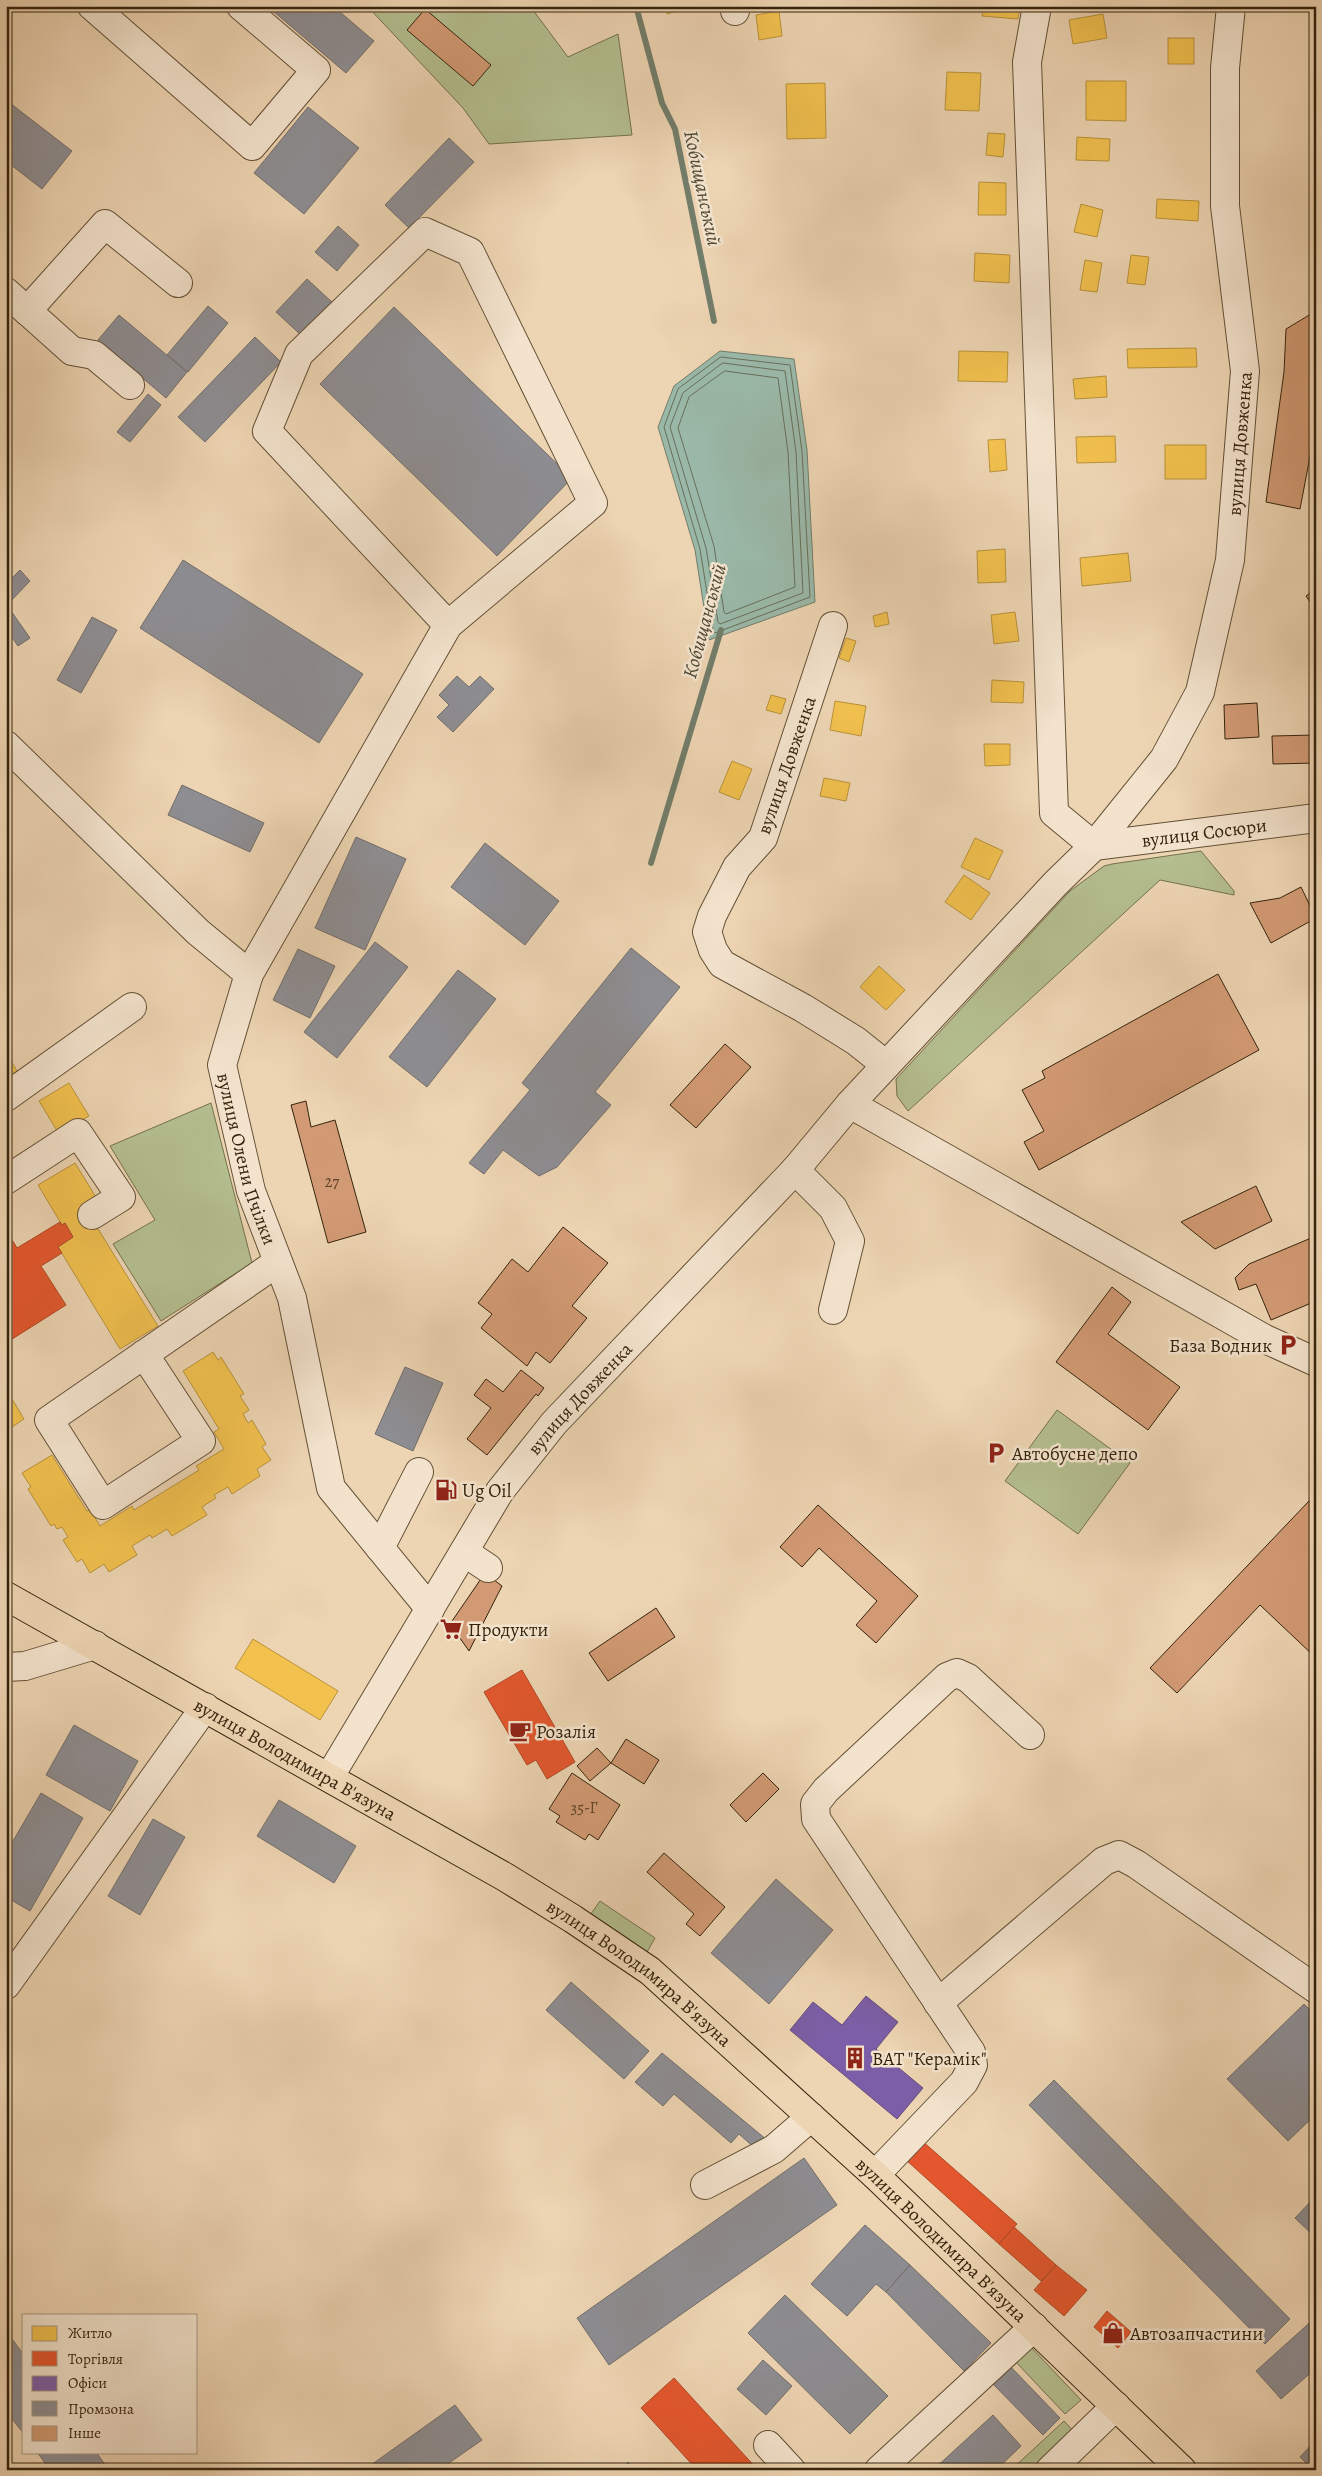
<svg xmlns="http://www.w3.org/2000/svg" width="1322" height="2476" font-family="Alegreya,serif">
<rect width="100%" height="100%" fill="#edd4b2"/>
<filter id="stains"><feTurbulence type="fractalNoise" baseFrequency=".004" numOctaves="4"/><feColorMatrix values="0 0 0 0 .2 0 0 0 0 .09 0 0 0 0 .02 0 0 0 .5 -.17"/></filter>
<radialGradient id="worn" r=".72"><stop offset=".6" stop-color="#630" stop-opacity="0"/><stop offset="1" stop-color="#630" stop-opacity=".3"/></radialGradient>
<g fill="#b4be8f" stroke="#74714e">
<polygon points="367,6 530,6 568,57 618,34 632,135 489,144 463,108"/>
<polygon points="1201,851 1234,891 1234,895 1160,880 908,1111 897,1096 896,1079 1070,891 1104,866 1112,864"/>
<polygon points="211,1103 252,1263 161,1321 113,1244 155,1220 110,1146"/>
<polygon points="1057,1410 1130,1463 1078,1534 1005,1481"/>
<polygon points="600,1901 655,1938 643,1959 586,1921"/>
<polygon points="1029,2345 1081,2400 1065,2414 1014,2360"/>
<polygon points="1064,2421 1078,2436 1042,2470 1011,2470"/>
</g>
<polygon fill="#9ab8a8" stroke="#727d6a" points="720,351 794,359 807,450 815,602 709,640 695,550 658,427 674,386"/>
<g fill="#f2c14e" stroke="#b9923a">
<polygon points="666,6 687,6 688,8 667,14"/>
<polygon points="983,6 1020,6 1018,19 982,16"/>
<polygon points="779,11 782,36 759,40 756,15"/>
<polygon points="1103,14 1107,38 1073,44 1069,20"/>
<rect x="1168" y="38" width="26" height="26"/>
<polygon points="947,72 981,73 979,111 945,110"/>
<polygon points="1086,81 1126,81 1126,121 1086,120"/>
<polygon points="825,83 826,138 787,139 786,84"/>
<polygon points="988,133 1005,134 1003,157 986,155"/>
<polygon points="1077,137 1110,139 1109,161 1076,160"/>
<polygon points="979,182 1006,183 1006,215 978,215"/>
<polygon points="1157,199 1199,201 1198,221 1156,218"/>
<polygon points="1081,204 1103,210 1097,237 1074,232"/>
<polygon points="975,253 1010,255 1009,283 974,281"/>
<polygon points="1131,255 1149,257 1145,285 1127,283"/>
<polygon points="1085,260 1102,263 1097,292 1080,290"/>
<polygon points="1196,348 1197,367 1128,368 1127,349"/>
<polygon points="959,351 1008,352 1007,382 958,381"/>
<polygon points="1106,376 1107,397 1075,399 1073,379"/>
<polygon points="1115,436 1116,462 1077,463 1076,437"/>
<polygon points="1005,439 1007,470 990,472 988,440"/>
<rect x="1165" y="445" width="41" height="34"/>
<polygon points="1005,549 1006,582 978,583 977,551"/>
<polygon points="1128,553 1131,581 1082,586 1080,558"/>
<polygon points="887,612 889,624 875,627 873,616"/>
<polygon points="1015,612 1019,641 994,644 991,615"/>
<polygon points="846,638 856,641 849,662 839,658"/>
<polygon points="992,680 1024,682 1023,703 991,702"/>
<polygon points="771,695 786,699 781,714 766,710"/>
<polygon points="835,701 866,706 861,736 830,730"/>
<polygon points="984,744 1010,744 1010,765 985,766"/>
<polygon points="732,761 752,769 739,800 719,792"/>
<polygon points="824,778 850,783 846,801 820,796"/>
<polygon points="975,838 1003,851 989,880 961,867"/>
<polygon points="964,875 990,893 971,920 945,902"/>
<polygon points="879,966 905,990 886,1010 860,987"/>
<polygon points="9,1057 17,1071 6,1078 6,1059"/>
<polygon points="69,1083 89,1116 59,1134 39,1101"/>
<polygon points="75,1163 99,1202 95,1224 158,1326 120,1349 58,1247 73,1237 65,1223 62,1225 38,1185"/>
<polygon points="213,1352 218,1360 221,1357 244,1394 240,1396 249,1410 243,1414 248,1423 252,1420 266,1444 262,1447 271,1460 257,1469 260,1476 232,1494 228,1487 214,1495 216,1498 202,1507 207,1515 172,1536 167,1529 152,1538 150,1535 132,1546 137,1555 109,1572 104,1564 90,1573 82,1559 77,1562 63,1540 68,1537 62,1527 57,1529 54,1524 51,1526 28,1489 31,1487 22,1473 52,1455 87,1511 90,1509 100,1526 132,1506 134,1510 199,1470 196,1466 224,1449 214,1432 219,1429 183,1371"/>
<polygon points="12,1399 24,1419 6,1431 6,1403"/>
<polygon points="253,1639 338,1691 320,1720 235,1668"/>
</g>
<g fill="#e4572e" stroke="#b04824">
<polygon points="60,1222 62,1225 65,1223 73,1237 58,1247 62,1253 41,1266 66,1305 9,1341 6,1336 6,1240 11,1238 17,1248"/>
<polygon points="522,1670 575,1762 547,1779 536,1760 527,1765 484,1692"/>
<polygon points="921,2140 1017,2224 999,2244 905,2159"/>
<polygon points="1014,2227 1056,2265 1041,2281 999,2244"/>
<polygon points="1056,2265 1087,2290 1064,2316 1034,2290"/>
<polygon points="1107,2311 1131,2332 1118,2348 1094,2327"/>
<polygon points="674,2378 758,2470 697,2470 641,2408"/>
</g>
<polygon fill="#7b5ea7" stroke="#664d79" points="866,1996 898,2022 876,2049 923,2088 897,2119 790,2030 813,2002 842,2025"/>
<g fill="#8d8d92" stroke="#736e6a">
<polygon points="267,6 333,6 374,41 346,73"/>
<polygon points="6,100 72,151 42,189 6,161"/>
<polygon points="308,107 359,148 304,214 254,173"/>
<polygon points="449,138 474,162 409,228 385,205"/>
<polygon points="338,226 359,245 337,271 315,252"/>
<polygon points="307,279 334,304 303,337 276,312"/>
<polygon points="208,306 228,323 188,372 167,355"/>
<polygon points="394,307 572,478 497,556 320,384"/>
<polygon points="119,315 187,372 166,398 98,340"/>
<polygon points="255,337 281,362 205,442 178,417"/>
<polygon points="148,394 161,405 130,442 117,432"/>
<polygon points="183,560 363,674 319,743 140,628"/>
<polygon points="20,570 30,581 6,606 6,584"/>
<polygon points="11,611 30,638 18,646 6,629 6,614"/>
<polygon points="92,617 117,630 81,693 57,680"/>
<polygon points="457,676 469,687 480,676 494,689 453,732 437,717 449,705 439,695"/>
<polygon points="182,785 264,823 250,852 168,815"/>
<polygon points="356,837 406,859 365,950 315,928"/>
<polygon points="485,843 559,901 525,945 451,887"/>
<polygon points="375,942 408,967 337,1058 304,1032"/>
<polygon points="631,948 680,987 595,1092 611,1105 557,1167 539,1176 503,1150 484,1174 469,1163 530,1090 522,1083"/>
<polygon points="298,949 335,966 310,1018 273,1000"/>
<polygon points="458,970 496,999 427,1087 389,1057"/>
<polygon points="405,1367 443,1383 413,1451 375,1434"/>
<polygon points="74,1725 138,1761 110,1811 46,1775"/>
<polygon points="41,1793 83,1818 30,1911 6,1897 6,1853"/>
<polygon points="279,1800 356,1846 334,1883 257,1836"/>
<polygon points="153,1819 185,1837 140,1915 108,1896"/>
<polygon points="776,1879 833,1930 769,2004 711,1953"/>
<polygon points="571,1982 649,2051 624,2079 546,2010"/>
<polygon points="1304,2004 1316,2016 1316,2114 1288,2141 1227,2079"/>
<polygon points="662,2053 767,2140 757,2150 739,2134 731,2143 674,2094 663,2106 635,2082"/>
<polygon points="1054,2080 1290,2319 1265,2344 1029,2105"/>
<polygon points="804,2158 837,2205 609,2365 577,2318"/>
<polygon points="1316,2196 1316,2238 1295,2218"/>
<polygon points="865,2225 910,2265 886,2292 876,2284 847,2316 811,2284"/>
<polygon points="910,2265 991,2343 964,2371 886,2292"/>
<polygon points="785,2295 888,2396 850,2434 748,2333"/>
<polygon points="1316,2317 1316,2368 1281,2399 1256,2371"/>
<polygon points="6,2331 24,2355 24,2434 6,2411"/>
<polygon points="763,2360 792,2386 766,2415 737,2389"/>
<polygon points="1008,2364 1060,2418 1043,2435 990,2381"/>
<polygon points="455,2405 482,2440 439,2470 364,2470"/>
<polygon points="993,2415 1021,2446 996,2470 933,2470"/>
<polygon points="1316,2440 1316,2470 1313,2470 1300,2457"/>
<polygon points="37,2452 96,2452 109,2470 50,2470"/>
<polygon points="628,2462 635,2470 620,2470"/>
</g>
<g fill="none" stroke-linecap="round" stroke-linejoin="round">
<g stroke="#686e5a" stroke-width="1">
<polygon points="721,357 790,365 802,451 810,597 715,633 713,630 700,549 664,427 678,389"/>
<polygon points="723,363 785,371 796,452 803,593 720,624 718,622 706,548 670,427 683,393"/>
<polygon points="725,371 778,378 788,452 795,587 726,614 724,612 714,546 678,428 689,397"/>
</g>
<g stroke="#727d6a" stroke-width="6">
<polyline points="636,6 662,103 675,129 714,321"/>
<polyline points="651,863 721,630"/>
</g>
</g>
<g fill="#d29a74" stroke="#35240d">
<polygon points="425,9 491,65 473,86 407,30"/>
<polygon points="1316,311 1316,425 1300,509 1266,502 1284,372 1286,329"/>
<polygon points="1316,589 1316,611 1306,596"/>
<polygon points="1257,703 1259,737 1225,739 1224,705"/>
<polygon points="1316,735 1316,763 1273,764 1272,736"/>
<polygon points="1301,887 1316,918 1271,943 1250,903 1280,898"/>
<polygon points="1218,974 1259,1050 1039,1170 1024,1142 1044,1131 1022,1090 1045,1078 1042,1071"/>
<polygon points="725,1044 751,1067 696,1128 670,1105"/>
<polygon points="306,1101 311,1127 335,1120 366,1232 328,1243 291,1105"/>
<polygon points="1256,1186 1272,1221 1215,1249 1181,1222"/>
<polygon points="563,1227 608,1263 572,1306 587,1318 550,1363 536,1352 527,1366 481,1328 492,1314 478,1303 512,1259 528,1272"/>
<polygon points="1316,1236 1316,1301 1271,1320 1256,1284 1239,1290 1235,1278 1249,1264"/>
<polygon points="1112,1287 1131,1302 1108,1334 1180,1387 1148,1430 1056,1362"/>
<polygon points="521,1370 544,1388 538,1396 536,1394 487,1455 467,1439 491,1408 474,1395 486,1379 503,1392"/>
<polygon points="1309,1501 1316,1508 1316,1658 1260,1605 1177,1693 1150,1668"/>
<polygon points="818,1505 918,1596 876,1643 856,1625 877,1601 819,1548 802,1567 780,1547"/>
<polygon points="485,1573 502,1586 469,1651 450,1624"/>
<polygon points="656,1608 675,1637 608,1681 589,1653"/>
<polygon points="626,1739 659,1760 644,1784 611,1763"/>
<polygon points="597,1748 611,1763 590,1781 577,1766"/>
<polygon points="572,1773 620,1805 598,1840 589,1834 585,1840 556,1822 560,1816 549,1809"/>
<polygon points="763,1773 779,1789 746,1822 730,1805"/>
<polygon points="664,1853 725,1907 700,1936 686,1924 694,1914 647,1872"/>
</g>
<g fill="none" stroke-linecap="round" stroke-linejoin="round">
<g stroke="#635036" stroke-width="30">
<g id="minor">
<polyline points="92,6 252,146 316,70 241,6"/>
<polyline points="734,6 735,11"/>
<polyline points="1037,6 1027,62 1054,813 1094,846"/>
<polyline points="6,292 72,351 94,355 130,385"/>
<polyline points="27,311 105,224 178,283"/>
<polyline points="833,626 763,838 737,867 712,916 707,932 713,950 722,964 803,1008 856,1041 886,1065"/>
<path id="s1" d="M 6,745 L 198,932 L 249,974 L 222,1065 L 251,1191 L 292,1298 L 331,1488 L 430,1609"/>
<path id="s2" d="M 1094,846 L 1316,818"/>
<polyline points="249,974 448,625 267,431 299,354 425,232 470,252 593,503 448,625"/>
<polyline points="6,1097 132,1007"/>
<polyline points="850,1104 1265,1339 1316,1362"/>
<polyline points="795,1170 833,1208 850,1241 833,1310"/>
<polyline points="6,1180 78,1133 121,1197 92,1215"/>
<polyline points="144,1354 201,1441 103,1505 49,1420 278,1262"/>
<polyline points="380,1548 419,1472"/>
<polyline points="464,1552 488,1568"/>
<polyline points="6,1667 25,1666 95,1645"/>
<path id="s3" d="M 330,1776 L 500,1491 L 554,1423 L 795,1170 L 850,1104 L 1056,883 L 1094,846 L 1164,759 L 1200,692 L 1230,560 L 1245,371 L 1225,206 L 1225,68 L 1231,6"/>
<polyline points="6,1985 205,1707"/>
<polyline points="938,2003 1104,1861 1119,1855 1136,1864 1316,1989"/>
<polyline points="875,2175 964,2082 973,2065 971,2052 816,1819 815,1804 826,1790 947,1677 957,1673 968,1678 1030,1735"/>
<polyline points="705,2185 774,2149 811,2117"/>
<polyline points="768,2445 791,2470"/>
<polyline points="879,2470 1034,2327"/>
<polyline points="1050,2470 1116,2406"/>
</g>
</g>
<g stroke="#35240d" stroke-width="30">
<g id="major">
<path id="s4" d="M 6,1596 L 505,1877 L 573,1919 L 650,1971 L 875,2175 L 1182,2470"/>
</g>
</g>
<use href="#minor" stroke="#f3e3cd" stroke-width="28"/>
<use href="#major" stroke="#edd4b2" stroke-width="28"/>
</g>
<defs>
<g id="parking-bare" transform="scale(1.725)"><path d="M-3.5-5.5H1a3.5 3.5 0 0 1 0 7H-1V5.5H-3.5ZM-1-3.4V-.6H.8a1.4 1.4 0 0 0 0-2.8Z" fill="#8f2418" stroke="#f3e3cd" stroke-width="2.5" paint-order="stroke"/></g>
<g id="fuel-bare" transform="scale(1.725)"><path d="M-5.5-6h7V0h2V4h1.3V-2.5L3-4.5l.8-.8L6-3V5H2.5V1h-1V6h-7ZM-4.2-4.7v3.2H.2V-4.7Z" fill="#8f2418" stroke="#f3e3cd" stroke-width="2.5" paint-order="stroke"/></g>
<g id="supermarket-bare" transform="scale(1.725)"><path d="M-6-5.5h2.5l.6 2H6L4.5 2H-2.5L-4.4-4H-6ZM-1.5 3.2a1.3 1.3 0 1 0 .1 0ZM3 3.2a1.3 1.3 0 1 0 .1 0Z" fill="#8f2418" stroke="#f3e3cd" stroke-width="2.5" paint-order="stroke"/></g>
<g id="cafe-bare" transform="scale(1.725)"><path d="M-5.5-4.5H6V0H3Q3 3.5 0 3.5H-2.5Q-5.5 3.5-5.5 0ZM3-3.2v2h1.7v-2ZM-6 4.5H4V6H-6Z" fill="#8f2418" stroke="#f3e3cd" stroke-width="2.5" paint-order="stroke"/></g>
<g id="building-bare" transform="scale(1.725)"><path d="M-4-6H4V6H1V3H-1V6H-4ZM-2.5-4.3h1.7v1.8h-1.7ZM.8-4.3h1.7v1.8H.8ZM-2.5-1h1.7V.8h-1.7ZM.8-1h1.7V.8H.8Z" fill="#8f2418" stroke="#f3e3cd" stroke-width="2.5" paint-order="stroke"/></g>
<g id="shop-bare" transform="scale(1.725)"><path d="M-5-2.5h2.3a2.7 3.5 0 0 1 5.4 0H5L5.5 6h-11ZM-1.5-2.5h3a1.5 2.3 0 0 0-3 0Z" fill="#8f2418" stroke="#f3e3cd" stroke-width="2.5" paint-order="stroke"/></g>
</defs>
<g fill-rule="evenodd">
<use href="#parking-bare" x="1288" y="1345"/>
<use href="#parking-bare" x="996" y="1453"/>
<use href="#fuel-bare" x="446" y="1490"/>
<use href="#supermarket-bare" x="451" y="1629"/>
<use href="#cafe-bare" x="520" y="1731"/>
<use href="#building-bare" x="855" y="2058"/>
<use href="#shop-bare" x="1113" y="2333"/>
</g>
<g text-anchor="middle" stroke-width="5" stroke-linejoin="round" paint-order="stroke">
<g font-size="16" fill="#5c4227">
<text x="332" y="1187">27</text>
<text x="584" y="1813">35-Г</text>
</g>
<g font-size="19" fill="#35240d" stroke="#f3e3cd">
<text dy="7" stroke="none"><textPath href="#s3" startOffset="1649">вулиця Довженка</textPath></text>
<text transform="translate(786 765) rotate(-71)" y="7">вулиця Довженка</text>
<text dy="7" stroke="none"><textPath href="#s2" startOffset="111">вулиця Сосюри</textPath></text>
<text dy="7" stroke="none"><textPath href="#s1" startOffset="526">вулиця Олени Пчілки</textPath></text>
<text dy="7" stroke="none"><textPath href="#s3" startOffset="454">вулиця Довженка</textPath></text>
<text dy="7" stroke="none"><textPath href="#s4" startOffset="332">вулиця Володимира В'язуна</textPath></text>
<text dy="7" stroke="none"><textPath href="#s4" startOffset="738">вулиця Володимира В'язуна</textPath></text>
<text dy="7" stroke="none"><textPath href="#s4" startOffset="1142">вулиця Володимира В'язуна</textPath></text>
</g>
<g font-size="19" fill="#35240d" stroke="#f3e3cd" text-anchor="start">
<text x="1272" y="1352" text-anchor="end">База Водник</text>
<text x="1012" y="1460">Автобусне депо</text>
<text x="462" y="1497">Ug Oil</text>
<text x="468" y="1636">Продукти</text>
<text x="536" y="1738">Розалія</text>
<text x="872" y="2065">ВАТ "Керамік"</text>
<text x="1130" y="2340">Автозапчастини</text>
</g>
<g font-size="20" font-style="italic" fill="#4e4934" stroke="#f3e3cd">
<text transform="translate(703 188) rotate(78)" y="7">Кобищанський</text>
<text transform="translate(704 621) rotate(-75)" y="7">Кобищанський</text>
</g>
</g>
<rect width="1322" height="2476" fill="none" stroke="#edd4b2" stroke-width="25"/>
<rect x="8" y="8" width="1307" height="2461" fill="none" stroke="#35240d" stroke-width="2.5"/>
<rect x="12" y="12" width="1297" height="2451" fill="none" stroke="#35240d"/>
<rect x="22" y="2314" width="175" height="140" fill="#f3e3cd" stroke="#a79780"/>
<rect x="32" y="2326" width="25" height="15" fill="#f2c14e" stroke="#a79780"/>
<text x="68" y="2338" font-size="15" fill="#35240d">Житло</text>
<rect x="32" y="2351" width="25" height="15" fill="#e4572e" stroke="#a79780"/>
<text x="68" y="2364" font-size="15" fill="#35240d">Торгівля</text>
<rect x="32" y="2376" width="25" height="15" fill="#7b5ea7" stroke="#a79780"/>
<text x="68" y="2388" font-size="15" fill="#35240d">Офіси</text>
<rect x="32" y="2401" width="25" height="15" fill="#8d8d92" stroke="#a79780"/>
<text x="68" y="2414" font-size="15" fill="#35240d">Промзона</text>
<rect x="32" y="2426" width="25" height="15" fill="#d29a74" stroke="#a79780"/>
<text x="68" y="2438" font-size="15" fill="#35240d">Інше</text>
<rect width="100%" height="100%" filter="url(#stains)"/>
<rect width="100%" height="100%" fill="url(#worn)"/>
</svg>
